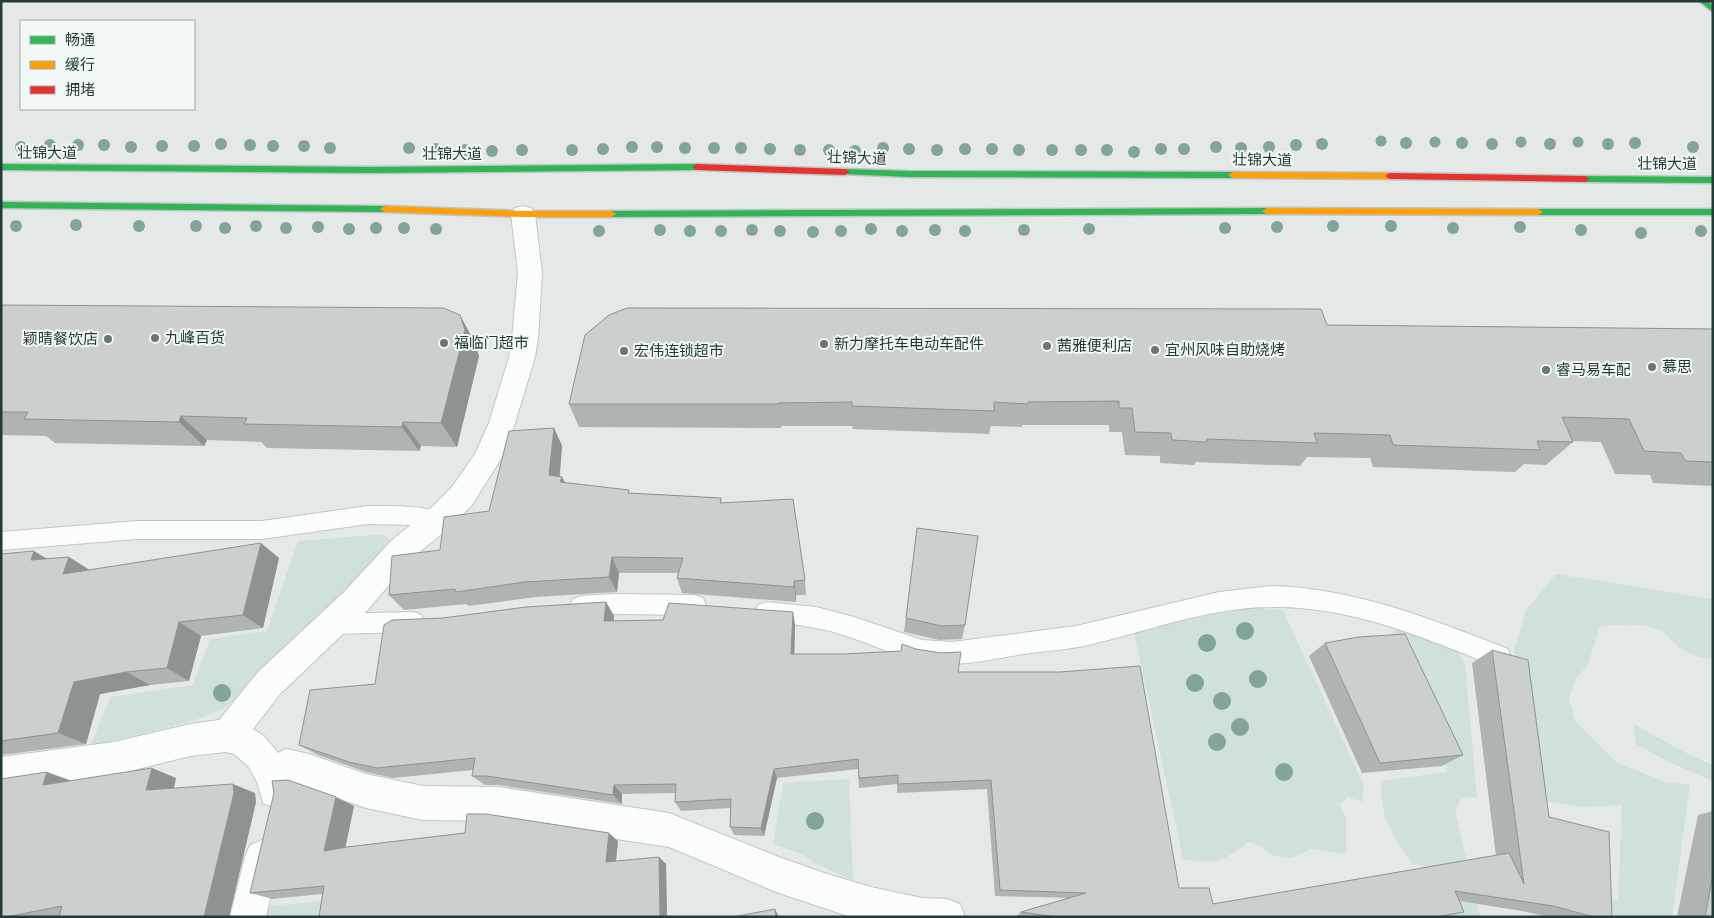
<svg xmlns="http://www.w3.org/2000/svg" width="1714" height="918" font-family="Barlow,'Noto Sans SC',sans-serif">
<rect width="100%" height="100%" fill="#e4e9e8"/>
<g fill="#cfe1d8">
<polygon points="372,535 385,535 391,542 377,560 248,691 222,709 199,719 90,747 110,697 193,685 210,639 267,631 298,541"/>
<path d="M 1556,574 L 1713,599 L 1713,659 C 1702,658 1689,654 1680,648 C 1674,644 1669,637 1663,632 C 1650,623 1613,624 1599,627 L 1588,665 L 1576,678 L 1569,698 L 1575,721 L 1616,762 L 1667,783 L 1690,784 L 1672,917 L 1590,917 L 1590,892 L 1618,901 L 1622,805 L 1582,807 L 1529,798 L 1517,659 L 1513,653 L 1526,610 Z"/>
<path d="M 1256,608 L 1283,610 L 1364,786 L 1362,802 L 1348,797 L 1339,804 L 1346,817 L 1346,854 L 1311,849 L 1291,858 L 1274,856 L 1260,846 L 1248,842 C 1223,863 1213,864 1183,859 L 1134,632 L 1222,610 Z"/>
<path d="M 1398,628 L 1454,648 L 1465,663 L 1477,797 L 1462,798 L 1457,806 L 1456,815 L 1480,917 L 1448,917 L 1421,865 L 1412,864 C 1395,838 1376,813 1383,781 L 1448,772 L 1391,641 L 1392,634 Z"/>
<polygon points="1634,724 1682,751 1713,765 1713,781 1669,762 1636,744"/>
<polygon points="849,779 853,880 816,864 802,854 773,844 783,783"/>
<polygon points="333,900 331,917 266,917 268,906"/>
</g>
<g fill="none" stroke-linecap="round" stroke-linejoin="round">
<g stroke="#c1c6c5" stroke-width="2">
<g id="lane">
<path d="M 368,506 C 393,506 421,505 445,514 L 448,520 L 445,526 L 438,529 L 412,525 L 368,524 L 262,539 L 137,539 L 1,550 L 1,532 L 137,521 L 262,521 Z"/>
<path d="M 1271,586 C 1355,588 1431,619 1508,649 L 1511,657 L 1508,665 L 1500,668 C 1427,639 1353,606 1272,607 C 1208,607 1146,632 1084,646 C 1064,650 1044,651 1024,654 C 991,659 957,668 925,662 C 892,656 862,639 830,631 C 817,628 805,626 792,624 C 781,623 769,623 758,619 L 755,612 L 758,605 L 766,602 L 816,607 L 854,617 L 922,640 L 952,642 L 1076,626 L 1219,592 Z"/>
<polygon points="614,594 695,595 703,598 706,605 703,612 695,615 614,614 581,616 573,613 570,606 573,599 581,596"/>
<polygon points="413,612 421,615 424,622 421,629 413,632 333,634 325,631 322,624 325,617 333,614"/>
</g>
</g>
<g stroke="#c1c6c5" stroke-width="2">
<g id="street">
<polygon points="523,206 531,208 535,214 542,273 538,338 535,357 515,423 504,454 472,505 448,529 412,558 366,612 280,694 253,729 264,736 278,753 286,749 309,754 366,774 423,786 499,787 669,813 779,857 824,873 871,887 922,898 947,899 960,904 965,917 851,917 779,893 669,847 499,821 423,820 366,808 309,788 291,784 292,791 287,803 275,808 263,803 257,782 248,766 234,754 226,752 190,756 114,775 1,791 1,757 114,742 190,724 219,720 258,672 344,592 392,540 428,511 452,487 475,454 489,423 509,357 512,338 518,273 511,214 515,208"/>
<polygon points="262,840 274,845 279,857 266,917 230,917 245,857 250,845"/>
</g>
</g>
<g stroke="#bdc4c4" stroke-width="3">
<g id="fast">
<polygon points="1699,1 1708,1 1713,6 1713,12"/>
<polygon points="1,164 369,167 697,164 702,167 697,170 369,173 1,170"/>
<polygon points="845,169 909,171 1233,172 1238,175 1233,178 909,177 842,174 840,172"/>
<polygon points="1585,176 1713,177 1713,183 1585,182 1580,179"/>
<polygon points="1,202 385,206 390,209 385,212 1,208"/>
<polygon points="1267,208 1272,211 1267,214 611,217 606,214 611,211"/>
<polygon points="1538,209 1713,209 1713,215 1538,215 1533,212"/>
</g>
</g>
<g stroke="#bdc4c4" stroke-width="3">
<g id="slow">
<polygon points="1233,172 1390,173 1395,176 1390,179 1233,178 1228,175"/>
<polygon points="385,206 523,211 611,211 616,214 611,217 523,217 385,212 380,209"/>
<polygon points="1267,208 1538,209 1543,212 1538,215 1267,214 1262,211"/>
</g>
</g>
<g stroke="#bdc4c4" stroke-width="3">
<g id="jam">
<polygon points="697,164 845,169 850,172 845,175 697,170 692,167"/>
<polygon points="1390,173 1585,176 1590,179 1585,182 1390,179 1385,176"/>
</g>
</g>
<use href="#lane" fill="#fbfcfc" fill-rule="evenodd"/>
<use href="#street" fill="#fbfcfc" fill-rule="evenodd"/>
<use href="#fast" fill="#30b455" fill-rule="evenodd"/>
<use href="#slow" fill="#ff9f0a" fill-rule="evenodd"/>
<use href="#jam" fill="#e5322d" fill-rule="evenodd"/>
</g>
<g fill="#82a597">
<circle cx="1381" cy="141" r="5.5"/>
<circle cx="1435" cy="142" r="5.5"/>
<circle cx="1521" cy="142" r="5.5"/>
<circle cx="1578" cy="142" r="5.5"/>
<circle cx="1406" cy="143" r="6"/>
<circle cx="1462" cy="143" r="6"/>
<circle cx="1635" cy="143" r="6"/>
<circle cx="221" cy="144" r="6"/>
<circle cx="1322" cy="144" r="6"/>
<circle cx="1492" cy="144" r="6"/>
<circle cx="1550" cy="144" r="6"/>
<circle cx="1608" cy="144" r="6"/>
<circle cx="50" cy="145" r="6"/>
<circle cx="78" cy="145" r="6"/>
<circle cx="104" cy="145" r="6"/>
<circle cx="250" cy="145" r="6"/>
<circle cx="1296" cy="145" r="6"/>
<circle cx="162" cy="146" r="6"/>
<circle cx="194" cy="146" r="6"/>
<circle cx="273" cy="146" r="6"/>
<circle cx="304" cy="146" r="6"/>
<circle cx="21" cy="147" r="6"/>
<circle cx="131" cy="147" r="6"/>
<circle cx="632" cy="147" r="6"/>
<circle cx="657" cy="147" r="6"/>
<circle cx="1216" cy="147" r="6"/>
<circle cx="1269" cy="147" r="6"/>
<circle cx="1693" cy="147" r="6"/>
<circle cx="330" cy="148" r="6"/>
<circle cx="409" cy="148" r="6"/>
<circle cx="685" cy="148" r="6"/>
<circle cx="714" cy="148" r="6"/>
<circle cx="741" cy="148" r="6"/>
<circle cx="883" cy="148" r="6"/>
<circle cx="1241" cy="148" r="6"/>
<circle cx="436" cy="149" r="6"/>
<circle cx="603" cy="149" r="6"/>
<circle cx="770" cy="149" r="6"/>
<circle cx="909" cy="149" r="6"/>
<circle cx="965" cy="149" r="6"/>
<circle cx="992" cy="149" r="6"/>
<circle cx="1161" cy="149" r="6"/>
<circle cx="1184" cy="149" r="6"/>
<circle cx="465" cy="150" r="6"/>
<circle cx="522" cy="150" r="6"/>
<circle cx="572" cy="150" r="6"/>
<circle cx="800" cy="150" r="6"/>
<circle cx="829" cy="150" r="6"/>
<circle cx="937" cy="150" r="6"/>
<circle cx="1019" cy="150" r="6"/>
<circle cx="1052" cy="150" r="6"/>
<circle cx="1081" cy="150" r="6"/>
<circle cx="1107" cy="150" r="6"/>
<circle cx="492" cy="151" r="6"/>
<circle cx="855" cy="151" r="6"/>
<circle cx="1134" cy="152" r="6"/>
<circle cx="76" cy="225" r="6"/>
<circle cx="16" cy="226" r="6"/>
<circle cx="139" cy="226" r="6"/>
<circle cx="196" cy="226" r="6"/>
<circle cx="256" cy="226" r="6"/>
<circle cx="1333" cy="226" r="6"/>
<circle cx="1391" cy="226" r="6"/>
<circle cx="318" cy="227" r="6"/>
<circle cx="1277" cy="227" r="6"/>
<circle cx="1520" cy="227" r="6"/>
<circle cx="225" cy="228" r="6"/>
<circle cx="286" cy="228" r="6"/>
<circle cx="376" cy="228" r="6"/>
<circle cx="404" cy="228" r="6"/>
<circle cx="1225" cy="228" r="6"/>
<circle cx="1453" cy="228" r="6"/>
<circle cx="349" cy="229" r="6"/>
<circle cx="436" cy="229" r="6"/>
<circle cx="871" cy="229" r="6"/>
<circle cx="1089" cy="229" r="6"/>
<circle cx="660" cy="230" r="6"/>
<circle cx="752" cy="230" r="6"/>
<circle cx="935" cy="230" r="6"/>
<circle cx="1024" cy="230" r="6"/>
<circle cx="1581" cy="230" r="6"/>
<circle cx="599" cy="231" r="6"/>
<circle cx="690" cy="231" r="6"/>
<circle cx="721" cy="231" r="6"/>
<circle cx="780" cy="231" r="6"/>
<circle cx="841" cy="231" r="6"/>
<circle cx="902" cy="231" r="6"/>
<circle cx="965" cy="231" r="6"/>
<circle cx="1701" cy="231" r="6"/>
<circle cx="813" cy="232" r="6"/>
<circle cx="1641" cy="233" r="6"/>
<circle cx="1245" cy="631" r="9"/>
<circle cx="1207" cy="643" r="9"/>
<circle cx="1258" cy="679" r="9"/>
<circle cx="1195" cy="683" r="9"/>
<circle cx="222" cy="693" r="9"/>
<circle cx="1222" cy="701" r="9"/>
<circle cx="1240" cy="727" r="9"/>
<circle cx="1217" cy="742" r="9"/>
<circle cx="1284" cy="772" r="9"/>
<circle cx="815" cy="821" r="9"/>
</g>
<g fill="#afb3b2">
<polygon points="1,305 474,341 479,356 457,447 421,446 419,451 267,448 261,442 207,440 204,446 55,443 46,436 1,435"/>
<polygon points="1327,325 1713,329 1713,488 1712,486 1653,483 1650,475 1615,474 1601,442 1572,441 1573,442 1546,465 1524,464 1515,472 1373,467 1370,458 1307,457 1300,466 1196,462 1194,465 1160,463 1160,456 1125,455 1122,432 1109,432 1109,425 1022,425 1022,427 991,426 989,434 853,429 852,426 781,426 781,428 579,427 569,404"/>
<polygon points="554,428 562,446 560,477 565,483 630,493 721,498 722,503 805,580 806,595 796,595 796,602 682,593 677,578 678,573 619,573 617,592 536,597 469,606 466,604 404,610 389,595 440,550 489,511"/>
<polygon points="917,528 965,625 962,639 939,640 904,632"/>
<polygon points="1,554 47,559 89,570 279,558 263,628 201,636 189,681 150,685 100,694 86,744 1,755"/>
<polygon points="606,602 614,616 614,621 795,625 794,654 958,672 1179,888 1213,904 1496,856 1472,663 1492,650 1549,817 1612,917 1548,917 1527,912 1460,901 1464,912 1443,917 1016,917 1021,912 1068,898 995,896 987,789 897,793 897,784 859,788 858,769 777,778 764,836 734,835 730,827 730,808 681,811 675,802 676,793 622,794 622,804 499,785 485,785 472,776 473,770 393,778 366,772 318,755 299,745 375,684 443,618"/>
<polygon points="1325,643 1463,755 1442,766 1362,773 1309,656"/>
<polygon points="176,778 174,788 255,793 256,802 229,917 1,917 71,781"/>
<polygon points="354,806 345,847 618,841 616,861 659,857 666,864 667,917 319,917 322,894 272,899 250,893"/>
<polygon points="1713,811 1713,917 1677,917 1698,815"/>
</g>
<g fill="#8e9291">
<polygon points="460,315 474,341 479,356 457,447 441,423"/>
<polygon points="181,416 207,440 204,446 179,422"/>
<polygon points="403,422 421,446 419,451 402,427"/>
<polygon points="554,428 562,446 558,492 549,475"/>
<polygon points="562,477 571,494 560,482"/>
<polygon points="261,543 279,558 263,628 243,615"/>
<polygon points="34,551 59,566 31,560"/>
<polygon points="69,557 93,572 63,574"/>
<polygon points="612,557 619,573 617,592 609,577"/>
<polygon points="794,581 796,595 796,602 794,587"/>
<polygon points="606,602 614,616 612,634 604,621"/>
<polygon points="793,612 795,625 794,667 791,654"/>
<polygon points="179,622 201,636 189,681 167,668"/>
<polygon points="126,672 150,685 100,694 86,744 58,733 74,682"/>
<polygon points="152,768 176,778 171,799 146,790"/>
<polygon points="774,769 777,778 764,836 761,828"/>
<polygon points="47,772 75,782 43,785"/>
<polygon points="233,784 255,793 256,802 229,917 204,917"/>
<polygon points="614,785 622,794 622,804 613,795"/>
<polygon points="336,797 354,806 343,859 324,851"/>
<polygon points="609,833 618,841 615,869 606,862"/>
<polygon points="659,857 666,864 667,917 660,917"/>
<polygon points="775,909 778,915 778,917 776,917"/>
</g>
<g fill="#cbd0cf" stroke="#8e9291">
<polygon points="1,305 443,308 460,315 465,330 441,423 403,422 402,427 244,424 247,418 181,416 179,422 24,419 28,412 1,412"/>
<polygon points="627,308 1321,309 1327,325 1713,329 1713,462 1685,461 1681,453 1644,451 1629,419 1562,417 1573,442 1537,441 1540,450 1393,445 1390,435 1314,433 1317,443 1207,439 1207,442 1172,440 1171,433 1135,432 1132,408 1119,408 1119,401 1028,402 1028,404 994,402 994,411 852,406 852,402 778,403 778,404 569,404 585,335 609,315"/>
<polygon points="554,428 549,475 562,477 560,482 629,490 628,493 721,498 720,503 793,499 805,580 794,581 794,587 677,578 683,558 612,557 609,577 525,582 456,592 455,589 389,595 392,556 440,550 444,517 489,511 509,431"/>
<polygon points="917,528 978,536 965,625 942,626 906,618"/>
<polygon points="261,543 243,615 179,622 167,668 126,672 74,682 58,733 1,741 1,554 34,551 31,560 69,557 63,574"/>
<polygon points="606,602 604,621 663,620 669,603 793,612 791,654 844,654 901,651 902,644 916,649 941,653 961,652 958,672 1060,672 1140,666 1179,888 1209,888 1213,904 1509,853 1524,884 1492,650 1528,660 1549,817 1609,832 1612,917 1594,917 1553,906 1455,891 1464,912 1436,917 1057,917 1021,912 1086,893 1000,890 991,780 898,784 898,775 859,778 858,759 774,769 761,828 730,827 731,799 675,802 676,784 614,785 613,795 487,776 472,776 475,758 377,768 349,762 299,745 310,690 375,684 384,625 392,620 443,618 526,607"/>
<polygon points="1405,634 1463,755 1380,763 1325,643 1359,637"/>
<polygon points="152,768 146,790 233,784 234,793 204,917 59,917 62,906 6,917 1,917 1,779 47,772 43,785"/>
<polygon points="288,780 336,797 324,851 347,847 465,833 467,814 486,814 609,833 606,862 659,857 660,917 319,917 324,886 250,893 274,793 272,781"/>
<polygon points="1713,875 1713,917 1705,917"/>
<polygon points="775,909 776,917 733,917"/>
</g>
<g fill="#677776" stroke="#f2f8f6" stroke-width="2">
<circle cx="155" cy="338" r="5"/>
<circle cx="108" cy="339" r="5"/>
<circle cx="444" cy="343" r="5"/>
<circle cx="824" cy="344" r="5"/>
<circle cx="1047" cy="346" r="5"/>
<circle cx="1155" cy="350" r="5"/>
<circle cx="624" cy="351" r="5"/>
<circle cx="1652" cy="367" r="5"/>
<circle cx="1546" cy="370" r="5"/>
</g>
<g text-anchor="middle" stroke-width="4" stroke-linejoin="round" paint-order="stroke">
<g font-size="15" fill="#243a39" stroke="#f2f8f6">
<text x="47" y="158">壮锦大道</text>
<text x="452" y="159">壮锦大道</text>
<text transform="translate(857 158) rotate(2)" y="5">壮锦大道</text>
<text transform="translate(1262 160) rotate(1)" y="5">壮锦大道</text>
<text x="1667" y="169">壮锦大道</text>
</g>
<g font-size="15" fill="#243a39" stroke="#f2f8f6" text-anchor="start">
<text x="165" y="343">九峰百货</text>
<text x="98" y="344" text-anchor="end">颖晴餐饮店</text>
<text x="454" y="348">福临门超市</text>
<text x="834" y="349">新力摩托车电动车配件</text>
<text x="1057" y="351">茜雅便利店</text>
<text x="1165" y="355">宜州风味自助烧烤</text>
<text x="634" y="356">宏伟连锁超市</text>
<text x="1662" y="372">慕思</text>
<text x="1556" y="375">睿马易车配</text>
</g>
</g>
<rect width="1714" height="918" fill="none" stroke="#243a39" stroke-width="5"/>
<rect x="20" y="20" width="175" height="90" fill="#f2f8f6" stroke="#a0acaa"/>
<rect x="30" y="36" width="25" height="8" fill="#30b455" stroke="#a0acaa"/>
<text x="65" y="45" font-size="15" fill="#243a39">畅通</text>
<rect x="30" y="61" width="25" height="8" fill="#ff9f0a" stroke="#a0acaa"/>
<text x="65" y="70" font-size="15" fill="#243a39">缓行</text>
<rect x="30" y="86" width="25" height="8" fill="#e5322d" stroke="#a0acaa"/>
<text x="65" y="95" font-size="15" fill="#243a39">拥堵</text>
</svg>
